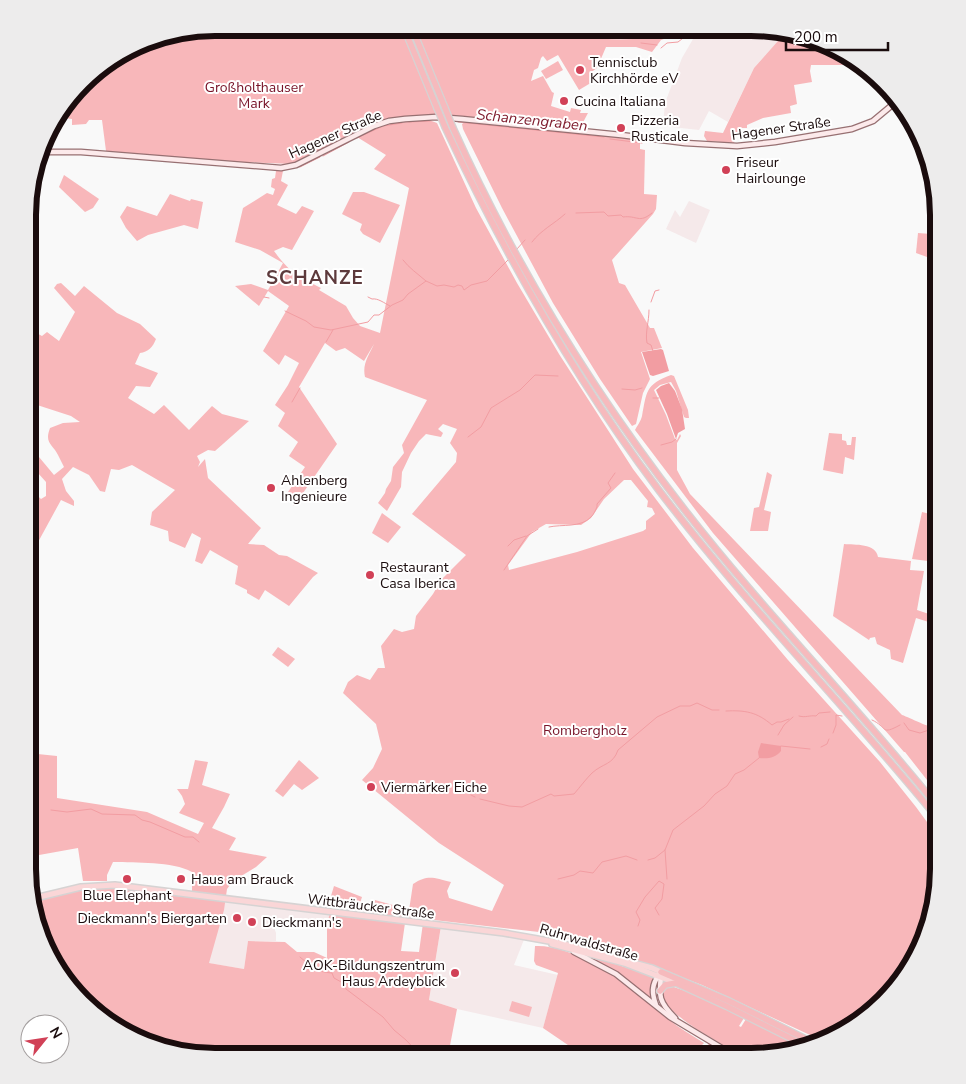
<svg xmlns="http://www.w3.org/2000/svg" width="966" height="1084" font-family="'Nunito Sans',sans-serif">
<rect width="100%" height="100%" fill="#f9f9f9"/>
<g fill="#f5e9ea">
<polygon points="545,28 559,28 590,35 619,37 641,35 668,29 684,29 653,37 631,40 605,40 576,36"/>
<polygon points="688,29 775,29 785,33 754,68 728,122 709,111 699,130 663,126 665,103 682,58 693,39"/>
<polygon points="689,201 710,210 696,243 666,229 675,210 680,217"/>
<polygon points="226,899 330,912 327,925 273,918 273,924 276,933 276,941 248,941 244,969 208,963"/>
<polygon points="441,926 525,937 514,965 558,975 543,1028 457,1009 429,1000"/>
</g>
<g fill="#f8b7ba" fill-rule="evenodd">
<path d="M 215,28 L 545,28 C 579,37 610,42 645,38 C 657,36 670,29 682,30 L 683,32 L 661,40 L 652,52 L 636,47 L 606,47 L 597,68 L 590,73 L 594,81 L 579,90 L 558,55 L 547,61 L 543,56 L 541,58 L 538,68 L 534,70 L 531,81 L 543,76 L 552,92 L 554,93 L 551,106 L 570,112 L 571,108 L 581,110 L 580,113 L 588,113 L 580,128 L 554,129 L 436,117 L 389,121 L 358,133 L 350,134 L 291,164 L 215,161 L 106,151 L 102,120 L 89,120 L 86,124 L 72,125 L 72,119 L 56,117 L 92,74 L 154,38 Z"/>
<path d="M 559,28 L 668,29 C 631,39 596,38 559,28 Z"/>
<polygon points="785,33 847,56 844,65 811,65 810,71 812,82 794,85 797,104 790,106 791,113 763,118 747,125 747,128 739,128 734,143 707,141 704,136 705,131 723,133 754,68"/>
<polygon points="558,61 563,70 546,79 541,71"/>
<path d="M 429,120 L 437,123 L 476,208 L 517,283 L 559,354 L 633,469 L 693,548 L 788,660 L 880,762 L 916,807 L 938,837 L 938,881 L 913,963 L 855,1025 L 823,1041 L 702,985 L 613,951 L 548,933 L 408,917 L 413,884 C 428,874 434,878 451,882 L 447,891 L 449,898 L 492,911 L 504,885 L 439,843 L 362,780 L 373,768 L 382,749 L 376,724 L 343,693 L 348,682 L 357,675 L 370,680 L 378,668 L 385,668 L 381,646 L 394,629 L 402,632 L 414,629 L 416,616 L 433,594 L 441,580 L 466,555 L 412,514 L 456,462 L 457,453 L 450,443 L 457,429 L 443,424 L 438,429 L 443,433 L 441,437 L 426,434 L 419,441 L 411,453 L 402,472 L 401,487 L 387,511 L 378,503 L 385,493 L 386,489 L 391,481 L 393,467 L 404,453 L 402,445 L 427,400 L 365,377 C 362,364 369,355 374,344 L 364,361 L 345,348 L 336,351 L 325,343 L 299,387 L 337,444 L 294,506 L 286,495 L 305,467 L 289,456 L 298,442 L 278,426 L 285,413 L 275,405 L 288,385 L 299,363 L 285,355 L 279,365 L 263,351 L 289,306 L 268,291 L 259,306 L 235,286 L 251,284 L 268,290 L 283,263 L 260,250 L 235,242 L 243,208 L 267,193 L 273,195 L 275,189 L 271,187 L 272,179 L 275,178 L 276,171 L 283,171 L 281,181 L 288,185 L 277,205 L 296,214 L 302,206 L 314,211 L 292,250 L 283,247 L 274,251 C 290,273 298,276 321,288 L 319,290 L 346,306 L 353,318 L 360,326 L 380,333 L 409,188 L 374,169 L 386,155 L 357,137 C 380,125 403,119 429,120 ZM 624,480 L 631,480 L 648,501 L 647,507 L 652,508 L 655,514 L 646,521 L 646,529 L 643,531 L 577,552 L 509,570 L 508,565 L 532,532 L 546,524 L 581,525 L 591,518 L 604,499 Z"/>
<polygon points="465,122 601,135 640,140 640,149 645,150 644,194 657,195 656,209 653,214 612,260 619,283 625,285 650,328 654,328 662,348 641,352 650,379 643,393 636,424 632,426 600,379 553,303 502,208 463,129 462,124"/>
<polygon points="64,175 99,199 93,208 85,212 59,187"/>
<polygon points="353,192 364,192 400,205 380,243 363,234 360,230 362,224 342,214"/>
<polygon points="170,194 190,201 191,199 203,202 198,229 184,225 148,235 137,241 126,228 120,217 127,206 157,216"/>
<polygon points="918,233 931,234 938,239 938,261 916,253"/>
<path d="M 61,283 L 75,296 L 84,286 L 117,313 L 140,324 L 156,339 C 153,347 148,352 140,353 L 135,364 L 158,373 L 150,387 L 136,386 L 128,398 L 154,414 L 164,405 L 189,430 L 212,406 L 222,414 L 249,421 L 215,451 L 208,450 L 197,456 L 200,462 L 198,467 L 205,459 L 208,478 L 261,528 L 248,544 L 264,545 L 279,555 L 287,556 L 318,573 L 313,577 L 289,606 L 265,590 L 259,600 L 247,593 L 247,590 L 235,584 L 238,566 L 210,550 L 202,564 L 195,561 L 201,538 L 192,533 L 185,548 L 169,541 L 168,531 L 150,525 L 152,512 L 175,490 L 132,465 L 119,470 L 111,469 L 105,492 L 100,491 L 89,475 L 73,467 L 62,479 L 66,491 L 74,501 L 74,506 L 61,500 L 31,555 L 28,554 L 29,488 L 41,499 L 46,496 L 46,482 L 29,463 L 29,445 L 54,475 L 64,467 C 62,463 60,459 58,455 C 53,444 44,444 50,428 L 63,423 L 80,422 L 71,416 L 31,403 L 29,405 L 29,329 L 42,336 L 47,332 L 59,341 L 75,312 L 54,288 L 57,284 Z"/>
<path d="M 671,375 L 674,376 L 688,410 L 689,418 L 686,418 L 684,417 L 676,391 L 671,382 L 660,385 L 654,390 L 666,415 L 675,439 L 677,440 L 680,434 L 681,436 L 677,443 L 677,470 L 690,494 L 902,715 C 911,718 931,729 938,728 L 938,794 L 905,752 L 904,752 L 713,533 L 635,430 C 637,426 641,421 642,416 C 647,391 645,385 671,375 Z"/>
<polygon points="829,433 842,434 842,440 846,441 847,445 851,445 852,437 856,437 854,460 845,457 843,474 823,470"/>
<polygon points="767,472 772,475 764,510 771,512 768,531 750,531 754,508 759,507"/>
<polygon points="922,512 938,516 938,532 934,546 938,547 938,571 934,569 936,562 912,559"/>
<polygon points="382,513 401,527 388,543 372,533"/>
<path d="M 844,544 C 855,545 876,543 878,557 L 911,561 L 910,570 L 924,571 L 917,610 L 938,617 L 938,625 L 916,618 L 903,663 L 891,659 L 890,650 L 877,644 L 875,637 L 870,638 L 869,640 L 833,616 Z"/>
<polygon points="278,647 295,659 288,667 272,655"/>
<path d="M 28,753 L 57,756 L 57,798 L 147,812 L 198,834 L 204,823 L 179,813 L 185,804 L 182,796 L 177,789 L 188,789 L 195,760 L 208,762 L 202,785 L 230,794 L 224,807 L 212,828 L 236,838 L 229,850 L 267,857 L 256,867 L 233,881 L 227,889 L 224,910 L 209,963 L 244,969 L 248,941 L 285,942 L 297,952 L 314,952 L 327,958 L 327,925 L 330,912 L 371,917 L 375,900 L 407,909 L 401,951 L 419,952 L 423,923 L 441,926 L 429,1000 L 457,1009 L 448,1056 L 203,1056 L 121,1032 L 59,973 L 37,929 L 31,899 L 60,891 L 115,885 L 192,894 L 192,872 C 172,861 136,863 113,862 L 107,875 L 107,881 L 83,881 L 78,848 L 28,857 Z"/>
<polygon points="299,760 319,778 302,790 294,784 283,797 275,791"/>
<polygon points="334,886 362,897 359,906 331,896"/>
<path d="M 535,946 C 566,944 609,971 633,989 C 645,999 656,1010 668,1019 C 679,1028 692,1035 704,1043 L 691,1056 L 584,1056 L 543,1028 L 558,973 L 536,965 L 534,961 Z"/>
<polygon points="583,954 654,976 651,992 652,1001 614,971"/>
<path d="M 671,986 L 691,993 L 744,1018 L 739,1026 L 741,1027 L 746,1019 L 802,1048 C 783,1052 760,1060 741,1056 C 732,1055 722,1045 715,1040 C 706,1035 638,996 671,986 Z"/>
<polygon points="512,1001 532,1007 529,1017 509,1011"/>
<polygon points="711,1042 735,1056 696,1056"/>
</g>
<g fill="#f29da2">
<polygon points="661,349 663,350 669,371 653,376 650,375 642,352"/>
<polygon points="669,383 675,391 682,409 685,429 678,433 676,439 667,414 656,390 661,386"/>
<path d="M 761,743 L 781,746 L 781,751 C 775,758 768,759 759,758 L 758,752 Z"/>
</g>
<g fill="none" stroke-linecap="round" stroke-linejoin="round">
<g stroke="#f29da2" stroke-width="1">
<polyline points="586,29 612,32 622,31 637,33"/>
<polyline points="641,43 657,45"/>
<polyline points="661,48 667,43 678,42 687,35 695,37"/>
<polyline points="409,122 430,121"/>
<polyline points="458,122 604,137"/>
<polyline points="357,138 383,126 402,123"/>
<polyline points="610,139 642,143"/>
<polyline points="323,156 349,142"/>
<polyline points="300,167 320,157"/>
<path d="M 576,213 L 604,212 L 608,216 L 621,215 L 623,217 C 637,215 639,224 652,213"/>
<path d="M 532,242 C 541,230 554,224 565,214"/>
<polyline points="517,249 525,240"/>
<path d="M 403,260 C 409,268 418,274 426,281"/>
<polyline points="264,297 269,298"/>
<path d="M 368,297 L 372,299 C 378,298 384,303 390,306"/>
<polyline points="651,302 655,291 659,290"/>
<path d="M 649,310 C 649,322 645,332 647,343 L 651,345 L 653,351"/>
<polyline points="285,311 306,321 314,327 331,330 368,322 374,315 379,315 392,305 403,300 408,294 426,281 437,286 444,285 454,287 458,285 462,286 464,290 471,285 487,281 508,260"/>
<polyline points="326,342 333,330"/>
<polyline points="622,389 635,390 642,388"/>
<polyline points="653,398 659,398"/>
<polyline points="292,402 300,388"/>
<polyline points="468,437 481,427 491,408 520,390 535,375 558,376"/>
<polyline points="661,445 672,442 676,439"/>
<path d="M 549,527 C 562,524 581,528 591,517 C 594,514 595,511 597,507 L 597,504 L 611,488 L 608,483 L 615,473"/>
<polyline points="508,546 514,540 526,536"/>
<polyline points="504,570 527,536 538,529"/>
<path d="M 726,711 C 745,710 757,712 772,725 L 777,722 L 781,722 L 789,719"/>
<path d="M 799,716 C 805,718 810,715 816,716 L 819,713 L 830,712"/>
<path d="M 872,720 C 888,727 880,736 900,725"/>
<polyline points="904,723 909,730 920,733 938,727"/>
<polyline points="833,733 836,725 836,715 842,716"/>
<polyline points="778,735 784,725 793,717"/>
<polyline points="781,746 810,749"/>
<polyline points="821,747 827,744 829,739"/>
<polyline points="471,795 475,797"/>
<path d="M 480,799 L 509,806 L 522,807 L 551,794 L 554,796 L 574,794 C 580,787 586,779 592,773 C 603,763 613,765 618,750 L 657,717 L 680,706 L 690,706 L 697,703 L 712,710 L 719,710"/>
<polyline points="51,810 67,812 91,809 102,814 135,815 142,820 150,822 185,837 193,837 199,842"/>
<polyline points="665,850 667,879"/>
<polyline points="648,860 655,858 665,850 673,830 704,806 715,794 727,786 735,774 744,770 759,758"/>
<polyline points="558,879 574,875 580,871 593,873 602,862 626,856 637,860"/>
<polyline points="638,926 640,920 636,912 645,897 659,881 664,884 662,899 655,908 659,915"/>
<path d="M 300,957 C 312,967 316,972 332,973 L 334,978 L 343,983 L 346,989 L 383,1017 L 394,1030 L 406,1040 L 421,1056"/>
<polyline points="207,1055 207,1056"/>
</g>
<g stroke="#977072" stroke-width="7">
<g id="secondary">
<polyline points="897,101 905,109"/>
<polyline points="893,104 908,114"/>
<polyline points="42,152 81,152 281,168 296,165 374,126 389,121 405,119 436,117 462,119 621,135 685,143 737,146 775,142 852,129 873,121 897,101"/>
<polyline points="574,952 616,974 670,1017 735,1056"/>
<path d="M 661,974 C 659,996 658,1001 675,1018"/>
<path d="M 656,1005 C 652,994 651,985 659,975"/>
</g>
</g>
<g stroke="#d6d3d3" stroke-width="8">
<g id="primary">
<polyline points="31,899 81,887 115,885 504,933 560,943 652,968 661,972"/>
<polyline points="552,944 624,963 676,983"/>
</g>
</g>
<g stroke="#d6d3d3" stroke-width="8">
<g id="highway">
<polyline points="404,28 437,108"/>
<polyline points="412,28 445,108"/>
<path d="M 445,127 C 505,255 573,376 658,489 C 745,604 847,707 938,819"/>
<path d="M 453,128 C 514,263 593,392 684,509 C 764,612 856,705 938,807"/>
<polyline points="932,817 938,826"/>
<polyline points="661,972 729,1001 816,1044"/>
<polyline points="660,991 665,985 676,983 726,1006 808,1047"/>
</g>
</g>
<use href="#secondary" stroke="#fceaeb" stroke-width="4.5"/>
<use href="#primary" stroke="#fad6d7" stroke-width="5"/>
<use href="#highway" stroke="#f6babd" stroke-width="5.5"/>
<path stroke="#615758" stroke-width="1" stroke-dasharray="9 9" stroke-linecap="butt" d="M 554,28 C 594,39 634,42 674,29"/>
<g stroke="#d6d3d3" stroke-width="8" stroke-linecap="butt">
<g id="highway-bridge">
<polyline points="437,108 445,127"/>
<polyline points="445,108 453,128"/>
</g>
</g>
<use href="#highway-bridge" stroke="#f6babd" stroke-width="5.5"/>
</g>
<g fill="#d14157" stroke="#fff" stroke-width="2">
<circle cx="580" cy="70" r="5"/>
<circle cx="564" cy="101" r="5"/>
<circle cx="621" cy="128" r="5"/>
<circle cx="726" cy="170" r="5"/>
<circle cx="271" cy="488" r="5"/>
<circle cx="370" cy="575" r="5"/>
<circle cx="371" cy="787" r="5"/>
<circle cx="127" cy="879" r="5"/>
<circle cx="181" cy="879" r="5"/>
<circle cx="237" cy="918" r="5"/>
<circle cx="252" cy="922" r="5"/>
<circle cx="455" cy="973" r="5"/>
</g>
<g text-anchor="middle" stroke-width="4" stroke-linejoin="round" paint-order="stroke">
<g font-size="14" fill="#1a0c0d" stroke="#fff" text-anchor="start">
<text x="590" y="67">Tennisclub<tspan x="590" dy="16">Kirchhörde eV</tspan></text>
<text x="574" y="106">Cucina Italiana</text>
<text x="631" y="125">Pizzeria<tspan x="631" dy="16">Rusticale</tspan></text>
<text x="736" y="167">Friseur<tspan x="736" dy="16">Hairlounge</tspan></text>
<text x="281" y="485">Ahlenberg<tspan x="281" dy="16">Ingenieure</tspan></text>
<text x="380" y="572">Restaurant<tspan x="380" dy="16">Casa Iberica</tspan></text>
<text x="381" y="792">Viermärker Eiche</text>
<text x="191" y="884">Haus am Brauck</text>
<text x="127" y="900" text-anchor="middle">Blue Elephant</text>
<text x="227" y="923" text-anchor="end">Dieckmann's Biergarten</text>
<text x="262" y="927">Dieckmann's</text>
<text x="445" y="970" text-anchor="end">AOK-Bildungszentrum<tspan x="445" dy="16">Haus Ardeyblick</tspan></text>
</g>
<g font-size="14" fill="#781429" stroke="#fff">
<text x="254" y="92">Großholthauser<tspan x="254" dy="16">Mark</tspan></text>
<text x="585" y="735">Rombergholz</text>
</g>
<g font-size="14" fill="#1a0c0d" stroke="#fff">
<text transform="translate(781 128) rotate(-8)" y="5">Hagener Straße</text>
<text transform="translate(335 134) rotate(-24)" y="5">Hagener Straße</text>
<text transform="translate(371 906) rotate(7)" y="5">Wittbräucker Straße</text>
<text transform="translate(589 942) rotate(16)" y="5">Ruhrwaldstraße</text>
</g>
<g font-size="15" font-style="italic" fill="#801e2f" stroke="#fff">
<text transform="translate(532 120) rotate(6)" y="5">Schanzengraben</text>
</g>
<g font-size="19" font-weight="bold" letter-spacing="1" fill="#5d3a3c" stroke="#fff">
<text x="315" y="284">SCHANZE</text>
</g>
</g>
<path d="M0 0H966V1084H0ZM215 36H751A179 179 0 0 1 930 215V869A179 179 0 0 1 751 1048H215A179 179 0 0 1 36 869V215A179 179 0 0 1 215 36Z" fill="#edecec" fill-rule="evenodd"/>
<path fill="none" stroke="#1a0c0d" stroke-width="6" d="M215 36H751A179 179 0 0 1 930 215V869A179 179 0 0 1 751 1048H215A179 179 0 0 1 36 869V215A179 179 0 0 1 215 36Z"/>
<g transform="translate(45 1039) rotate(60)"><circle r="24" fill="#ffffff" stroke="#a39e9e"/>
<path d="M0-4L9 19L0 12L-9 19Z" fill="#d14157"/>
<text y="-8" font-size="14" font-weight="bold" text-anchor="middle" fill="#1a0c0d">N</text>
</g>
<path d="M786 42v8h102v-8" fill="none" stroke="#1a0c0d" stroke-width="2.5"/>
<text x="794" y="42" font-size="15" fill="#1a0c0d" stroke="#ffffff" stroke-width="4" paint-order="stroke">200 m</text>
</svg>
